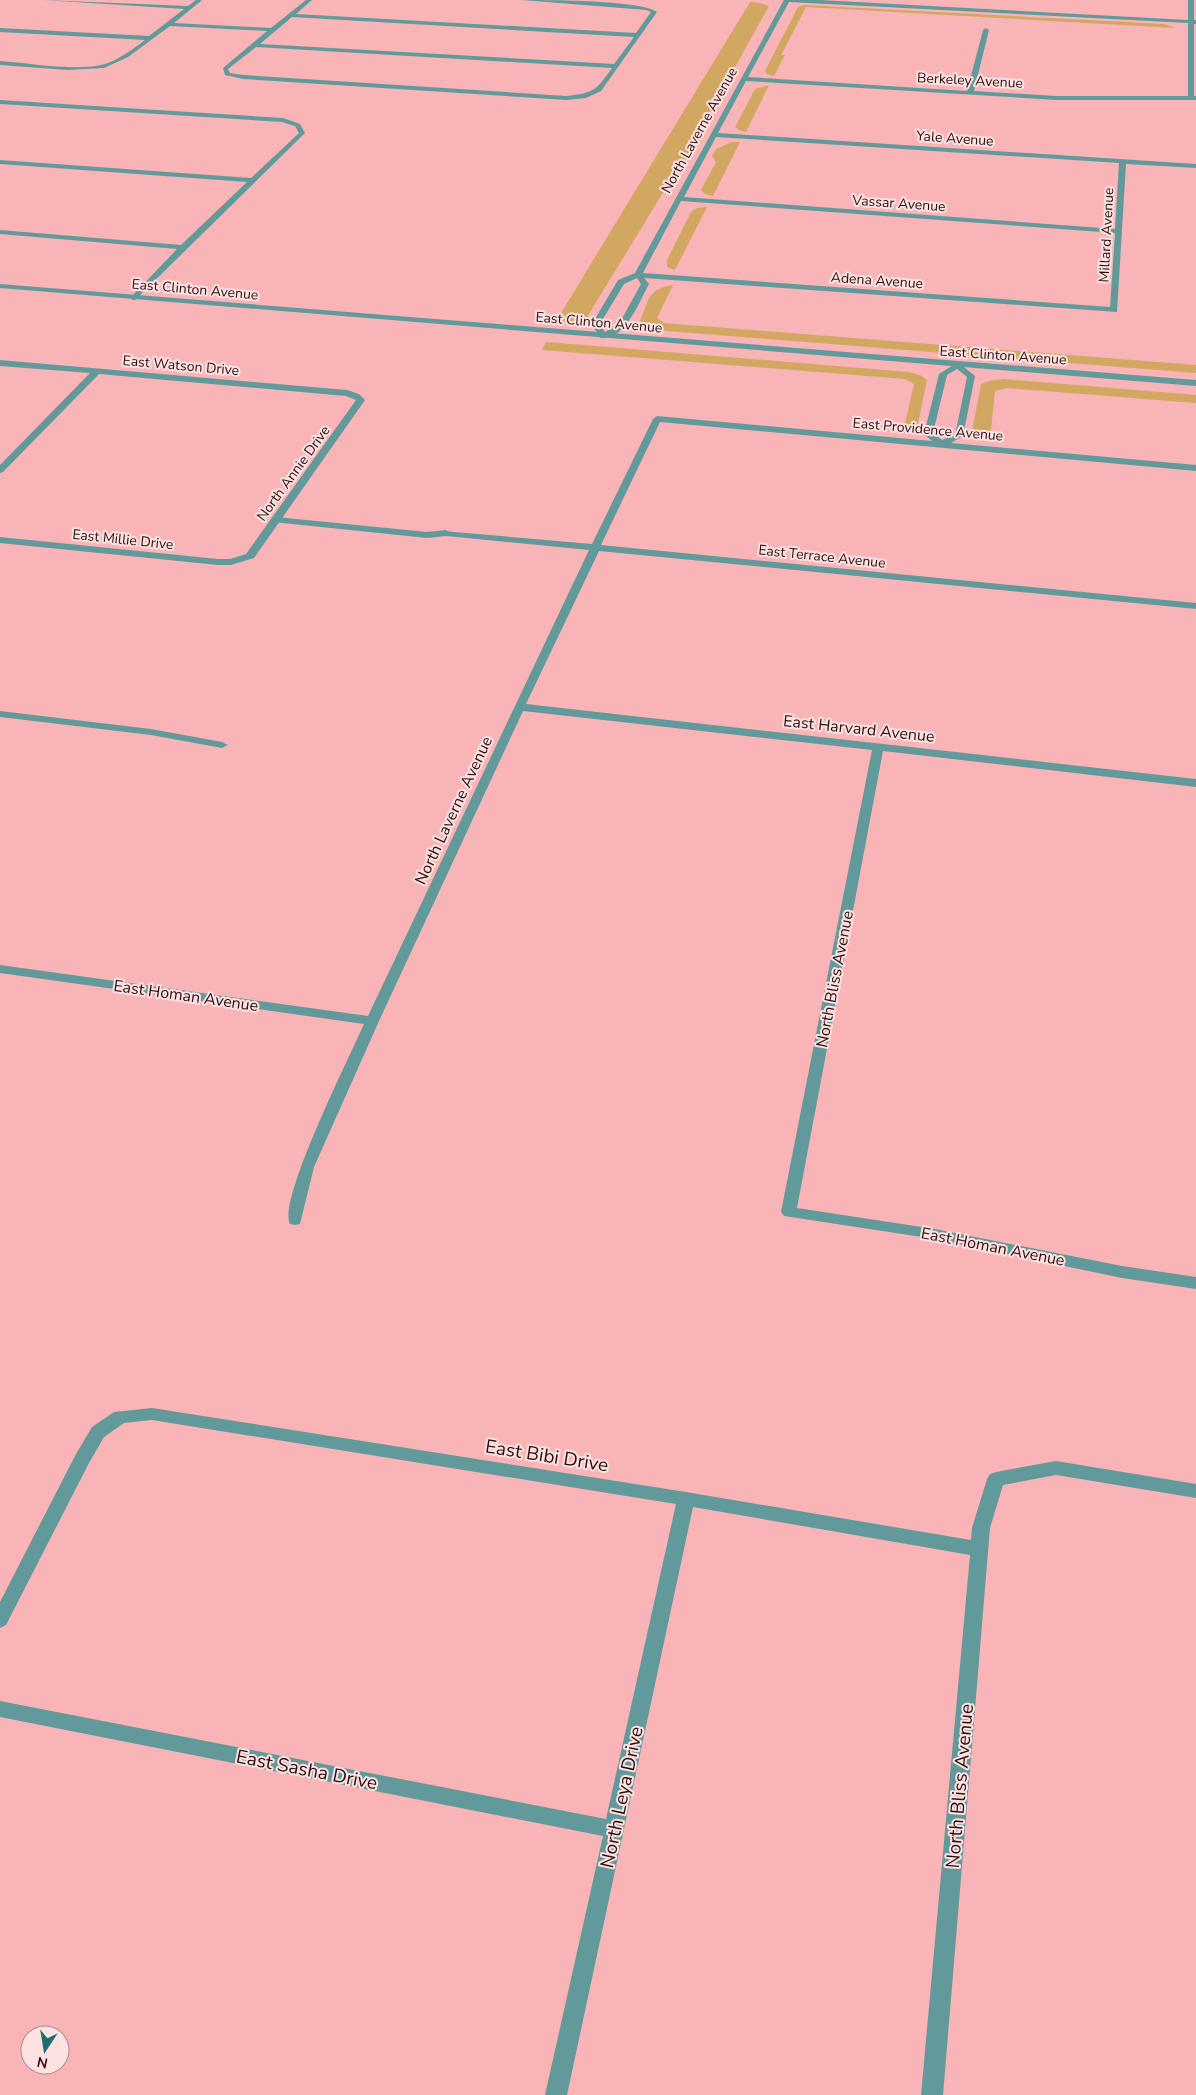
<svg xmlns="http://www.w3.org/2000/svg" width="1196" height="2095" font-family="'Nunito Sans',sans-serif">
<rect width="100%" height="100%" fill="#f8b4b6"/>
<g fill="#d2a761">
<polygon points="750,2 761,3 769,6 692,144 697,147 693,155 683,160 587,317 573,322 555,323"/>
<polygon points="803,5 1164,24 1176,28 806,7 781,55 785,55 774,76 767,74 765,71 798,7"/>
<polygon points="769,85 746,132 739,130 735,127 755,89"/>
<polygon points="732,142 740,142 713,196 705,194 701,190 716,162 712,156 716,149"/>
<polygon points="707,207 675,270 667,267 667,260 691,212 697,208"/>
<path d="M 673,285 L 657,318 L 664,323 L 1196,365 L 1196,373 L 654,330 L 645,327 L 640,321 C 649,299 648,289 673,285 Z"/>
<polygon points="546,342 909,372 922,376 927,380 917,428 910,432 903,432 914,384 905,379 542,350"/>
<polygon points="1003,379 1196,395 1196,403 1008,388 995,391 990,440 977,438 972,432 981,384 989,381"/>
</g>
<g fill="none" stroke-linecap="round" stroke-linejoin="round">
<polygon fill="#629a9b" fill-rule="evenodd" points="276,517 427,532 446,530 451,533 446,536 427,538 273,522 271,520"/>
<g fill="#629a9b" fill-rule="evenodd">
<path d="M 43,0 L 188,6 L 196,0 L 202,0 L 174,23 L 271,28 L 306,0 L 312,0 L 296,14 L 636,33 L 651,12 L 646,10 L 522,0 C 546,0 642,0 657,12 L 601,91 L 586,98 L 566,100 L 243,79 L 225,75 L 223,68 L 267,31 L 170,26 L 128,57 L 104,68 L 68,70 L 0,65 L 0,61 C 29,63 79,72 105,64 C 120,59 133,49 145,40 L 0,32 L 0,28 L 149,36 L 184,9 ZM 292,17 L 634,37 L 614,64 L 260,44 ZM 256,47 L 612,68 C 596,90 595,93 566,96 L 243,75 L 230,73 L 228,69 Z"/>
<path d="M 784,0 L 820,0 L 1188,20 L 1188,0 L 1194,0 L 1194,20 L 1196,20 L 1196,24 L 1194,24 L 1194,96 L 1196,96 L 1196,100 L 1057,100 L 746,81 L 718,133 L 1196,164 L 1196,168 L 1126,164 L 1117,312 L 644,278 L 649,284 C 639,302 625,341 600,338 L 592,324 L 618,280 L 635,273 ZM 789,2 L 1188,23 L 1188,96 L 1057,96 L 974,91 L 989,30 L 986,28 L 983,30 L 967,91 L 748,77 ZM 716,137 L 1119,163 L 1115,229 L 684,197 ZM 681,201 L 1115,233 L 1110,307 L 643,273 ZM 637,278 L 641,284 L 619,324 L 605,332 L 600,324 L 624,284 Z"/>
<polygon points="0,100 283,118 300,124 305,133 135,300 132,300 132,296 177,249 0,234 0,230 181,245 247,182 0,164 0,160 251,178 299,133 295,126 282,122 0,104"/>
<polygon points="0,360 347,390 359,394 365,400 254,558 231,565 218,565 0,543 0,537 218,559 230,559 246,554 356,400 346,396 99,374 3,472 0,473 0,465 90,373 0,366"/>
<path d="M 958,362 L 975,376 L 963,436 L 951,443 L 1196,465 L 1196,471 L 660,422 L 601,545 L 1196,603 L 1196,609 L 599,551 L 526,704 L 1196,779 L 1196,787 L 883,751 L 797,1208 L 935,1229 L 1122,1266 L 1196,1277 L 1196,1289 L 1122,1278 L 935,1239 L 784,1216 L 781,1212 L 872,750 L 523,711 L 379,1021 L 314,1167 L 300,1224 L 295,1225 L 290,1224 C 277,1201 351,1054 364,1024 L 0,973 L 0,965 L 368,1016 L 589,550 L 446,536 L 441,533 L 443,531 L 592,544 L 653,419 L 657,416 L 932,441 L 924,434 L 939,374 ZM 957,369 L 967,377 L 955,435 L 942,440 L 933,433 L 947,375 Z"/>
<polygon points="0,711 151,729 222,742 228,745 222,748 151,735 0,717"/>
<polygon points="152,1408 686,1492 971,1540 972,1528 987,1479 990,1474 996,1472 1056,1461 1196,1484 1196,1498 1056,1475 1003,1485 990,1528 943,2095 921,2095 970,1555 693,1507 567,2095 545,2095 603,1836 0,1717 0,1701 606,1819 676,1504 152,1420 124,1423 104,1437 89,1463 6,1625 0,1628 0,1602 76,1454 92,1427 114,1412"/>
</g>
<polygon fill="#629a9b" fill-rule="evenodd" points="0,284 1196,380 1196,386 0,288"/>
</g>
<g text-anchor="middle" stroke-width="4" stroke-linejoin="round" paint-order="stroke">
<g font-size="14" fill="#2c0e10" stroke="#fde2e2">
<text transform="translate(970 80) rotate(3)" y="5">Berkeley Avenue</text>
<text transform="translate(699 130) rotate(-61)" y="5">North Laverne Avenue</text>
<text transform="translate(955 138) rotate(4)" y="5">Yale Avenue</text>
<text transform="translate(899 203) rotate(4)" y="5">Vassar Avenue</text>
<text transform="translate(1106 235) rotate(-87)" y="5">Millard Avenue</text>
<text transform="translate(877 280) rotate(4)" y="5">Adena Avenue</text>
<text transform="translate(195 289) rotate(5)" y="5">East Clinton Avenue</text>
<text transform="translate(599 322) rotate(5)" y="5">East Clinton Avenue</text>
<text transform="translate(1003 355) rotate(4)" y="5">East Clinton Avenue</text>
<text transform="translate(181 365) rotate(5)" y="5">East Watson Drive</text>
<text transform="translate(928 429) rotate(5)" y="5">East Providence Avenue</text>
<text transform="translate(293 473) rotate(-54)" y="5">North Annie Drive</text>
<text transform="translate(123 539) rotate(6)" y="5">East Millie Drive</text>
<text transform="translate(822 556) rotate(6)" y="5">East Terrace Avenue</text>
</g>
<g font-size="16" fill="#2c0e10" stroke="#fde2e2">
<text transform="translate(859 728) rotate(6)" y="6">East Harvard Avenue</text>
<text transform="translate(453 810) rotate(-65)" y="6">North Laverne Avenue</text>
<text transform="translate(834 979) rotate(-79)" y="6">North Bliss Avenue</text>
<text transform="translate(186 995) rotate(8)" y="6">East Homan Avenue</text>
<text transform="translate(993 1246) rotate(11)" y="6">East Homan Avenue</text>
</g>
<g font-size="19" fill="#2c0e10" stroke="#fde2e2">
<text transform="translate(547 1455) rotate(9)" y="7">East Bibi Drive</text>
<text transform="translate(307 1769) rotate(11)" y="7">East Sasha Drive</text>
<text transform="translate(959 1786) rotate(-85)" y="7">North Bliss Avenue</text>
<text transform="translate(621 1797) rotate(-78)" y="7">North Leya Drive</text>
</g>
</g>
<g transform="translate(45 2050) rotate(192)"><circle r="24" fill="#fde2e2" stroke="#a98d8e"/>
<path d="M0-4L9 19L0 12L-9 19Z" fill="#216d6f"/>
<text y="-8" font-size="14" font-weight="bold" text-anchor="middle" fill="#2c0e10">N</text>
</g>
</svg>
